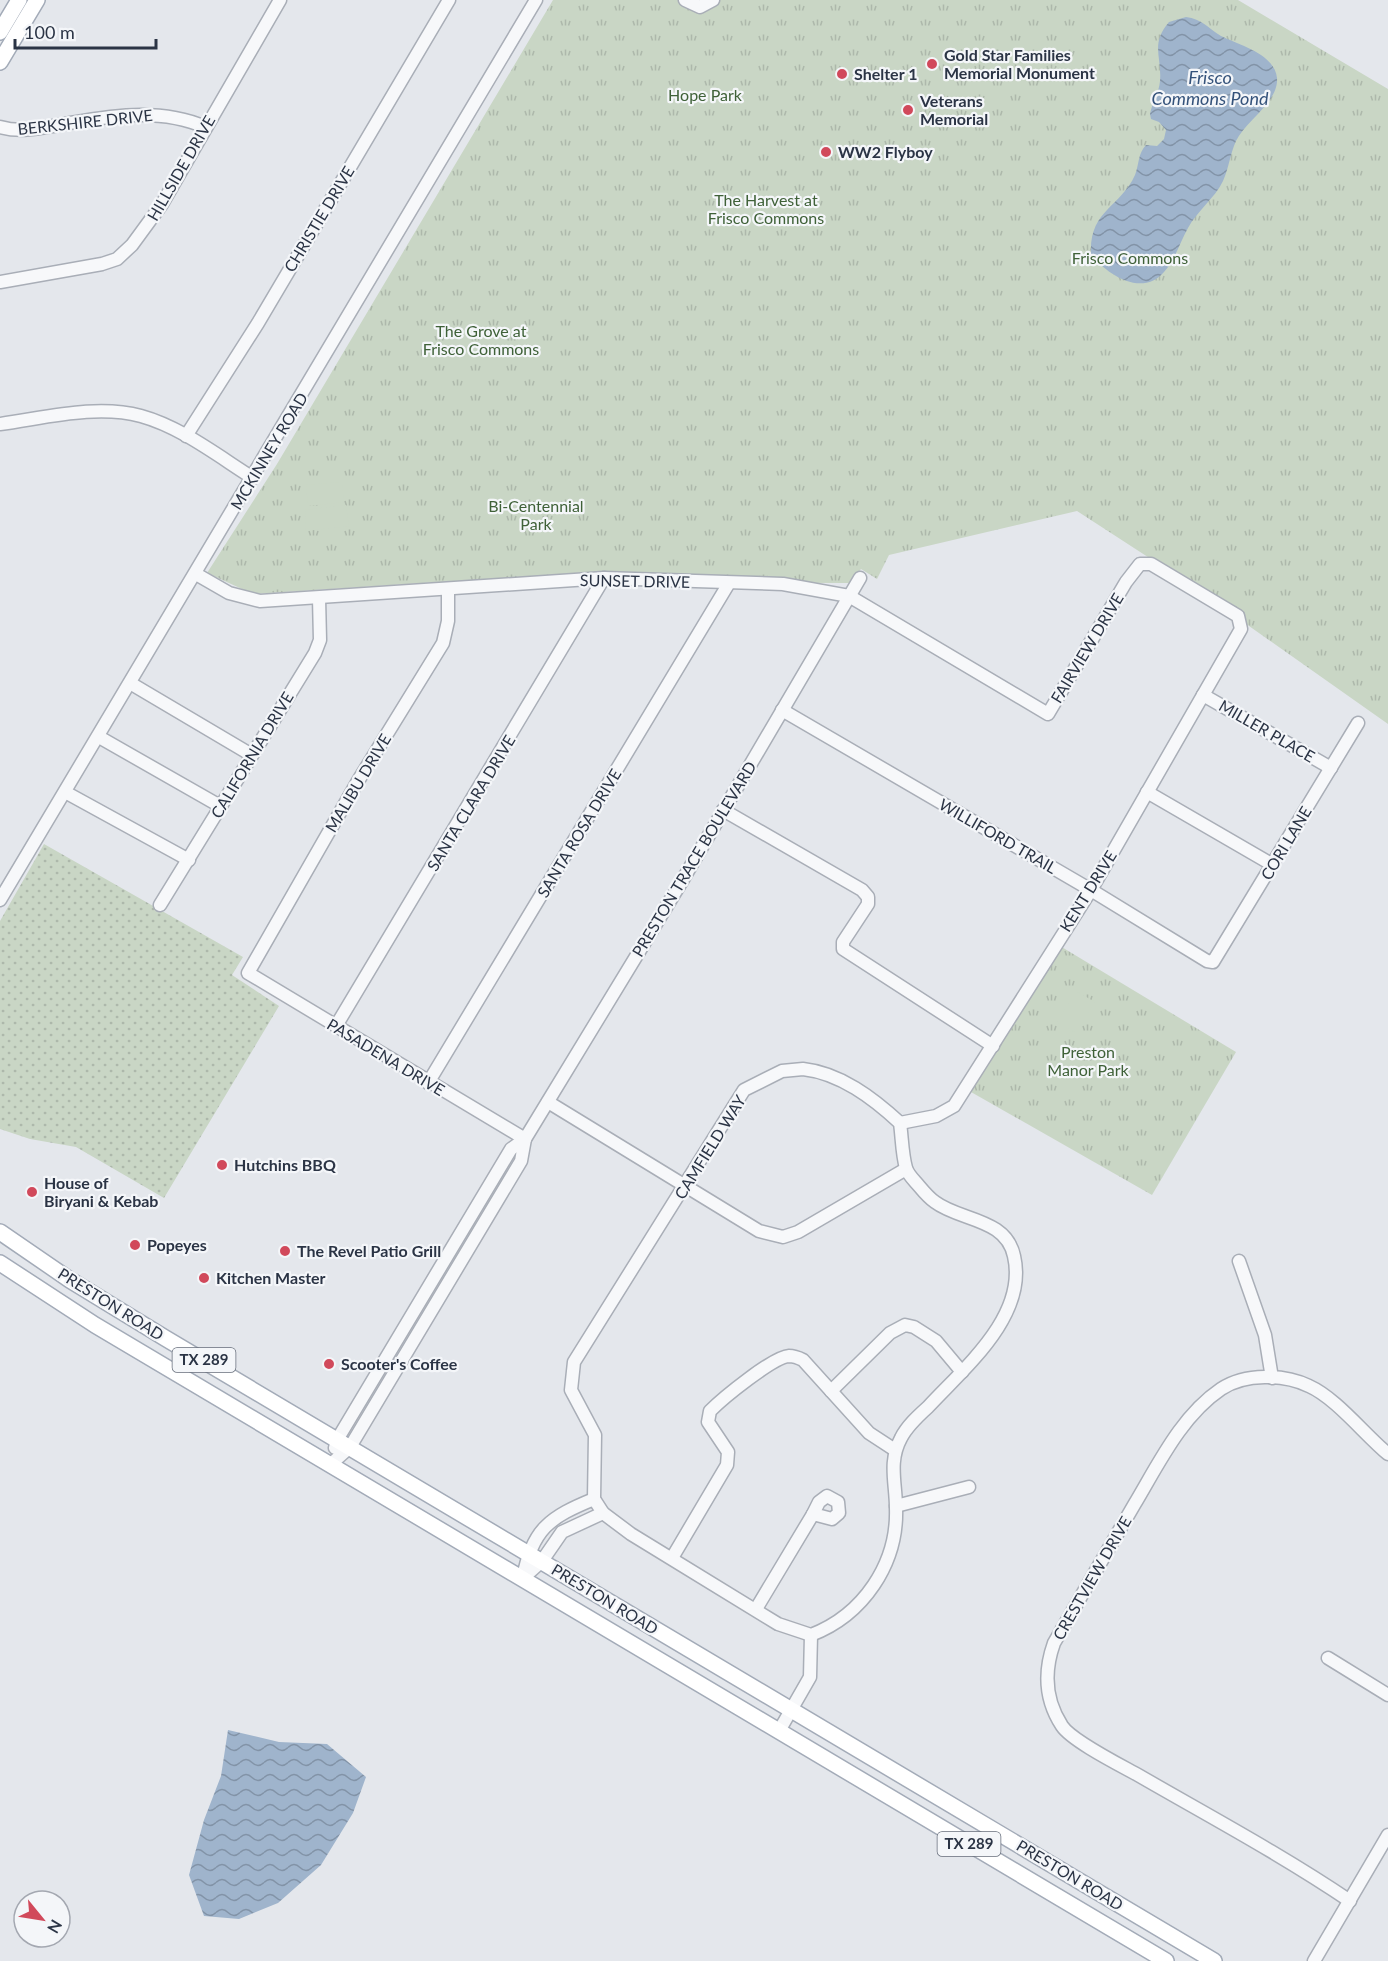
<svg xmlns="http://www.w3.org/2000/svg" width="1388" height="1961" font-family="Lato,sans-serif">
<defs>
<pattern id="grass-dots" width="8" height="8" patternUnits="userSpaceOnUse" patternTransform="scale(1.5)"><rect width="8" height="8" fill="#c9d6c5"/><path d="M2 2h.1M6 6h.1" fill="none" stroke="#adb8ab" stroke-width="1.8" stroke-linecap="round"/></pattern>
<pattern id="park-tufts" width="24" height="20" patternUnits="userSpaceOnUse" patternTransform="scale(1.5)"><rect width="24" height="20" fill="#c9d6c5"/><path d="M3 7l-1-3M5 7V3M7 7l1-3M15 17l-1-3M17 17v-4M19 17l1-3" fill="none" stroke="#adb8ab"/></pattern>
<pattern id="water-waves" width="16" height="10" patternUnits="userSpaceOnUse" patternTransform="scale(1.5)"><rect width="16" height="10" fill="#9fb4cc"/><path d="M0 5q4-4 8 0t8 0" fill="none" stroke="#8293a7"/></pattern>
</defs>
<rect width="100%" height="100%" fill="#e4e7ec"/>
<polygon fill="url(#grass-dots)" points="44,844 243,957 232,975 279,1006 164,1198 76,1147 30,1139 0,1129 0,921"/>
<g fill="url(#park-tufts)">
<polygon points="553,0 1238,0 1388,89 1388,724 1191,585 1077,511 889,555 877,579 861,569 850,583 438,582 253,594 207,573 277,464"/>
<polygon points="1060,946 1236,1052 1152,1195 971,1092"/>
</g>
<g fill="#c9d6c5">
<polygon points="342,482 344,502 308,506 306,485"/>
<polygon points="346,505 349,526 306,531 305,510"/>
<polygon points="1076,991 1095,1002 1076,1033 1057,1022"/>
</g>
<g fill="url(#water-waves)">
<path d="M 1186,17 C 1202,19 1208,28 1221,36 C 1239,45 1275,54 1277,78 C 1279,102 1245,121 1236,141 C 1230,154 1229,168 1223,181 C 1215,198 1197,211 1188,228 C 1180,242 1175,260 1164,272 C 1142,298 1106,274 1091,254 C 1089,210 1120,208 1135,175 C 1139,165 1138,153 1146,145 L 1157,146 L 1164,139 L 1166,130 L 1159,122 L 1151,119 L 1150,114 C 1152,103 1159,93 1160,81 C 1162,57 1150,44 1169,22 Z"/>
<polygon points="228,1730 279,1742 327,1744 366,1777 353,1813 321,1865 278,1903 239,1919 204,1916 189,1875 204,1820 221,1776"/>
</g>
<g fill="none" stroke-linecap="round" stroke-linejoin="round">
<g stroke="#a9aeb7" stroke-width="15">
<g id="minor">
<polyline points="685,0 700,7 713,0"/>
<path d="M 0,127 C 21,133 39,128 59,125 C 107,116 160,107 205,127"/>
<polyline points="0,282 102,264 117,259 132,245 162,204 280,0"/>
<path d="M 0,424 C 45,418 96,404 141,416 C 181,427 218,456 253,478"/>
<polyline points="186,436 258,323 449,0"/>
<polyline points="196,574 229,593 260,601 604,578 783,584 849,596 1048,714 1126,582 1140,564 1151,564 1238,616 1241,629 1091,890 954,1106 936,1116 900,1123"/>
<polyline points="448,589 448,621 443,643 358,781 248,973 525,1139"/>
<polyline points="130,683 250,754"/>
<polyline points="1203,695 1331,768"/>
<polyline points="782,710 1091,890 1207,961 1213,962 1358,723"/>
<polyline points="99,737 220,806"/>
<polyline points="65,792 189,860"/>
<polyline points="1147,792 1273,865"/>
<polyline points="723,810 862,890 868,897 868,904 843,942 843,949 993,1046"/>
<polyline points="0,900 536,0"/>
<polyline points="160,905 315,653 320,640 319,598"/>
<polyline points="336,1026 604,578"/>
<path d="M 803,1069 C 840,1073 873,1098 900,1123 C 902,1137 902,1154 906,1168 C 908,1175 915,1181 919,1186 C 924,1192 929,1198 935,1202 C 960,1221 1006,1218 1014,1256 C 1028,1316 964,1368 928,1407 C 918,1416 907,1426 901,1438 C 888,1462 896,1483 896,1508 C 898,1564 863,1615 811,1635 L 778,1624 L 631,1534 L 603,1513 L 594,1499 L 595,1435 L 571,1390 L 574,1362 L 744,1090 L 782,1071 Z"/>
<polyline points="428,1083 729,583"/>
<polyline points="548,1102 759,1231 783,1237 798,1232 906,1169"/>
<polyline points="1239,1261 1265,1335 1272,1378"/>
<polyline points="831,1391 890,1333 905,1325 914,1327 936,1341 962,1372"/>
<polyline points="335,1448 337,1440 511,1149 525,1139"/>
<polyline points="331,1464 350,1447 521,1161 525,1139 682,881 860,578"/>
<polygon points="827,1496 838,1502 839,1513 832,1519 813,1514 819,1502"/>
<polyline points="896,1506 969,1487"/>
<path d="M 672,1558 L 727,1465 L 728,1452 L 708,1422 L 710,1411 C 723,1398 773,1357 789,1356 C 794,1356 799,1358 803,1360 L 869,1433 L 895,1450"/>
<path d="M 523,1578 C 532,1529 550,1517 594,1499"/>
<polyline points="523,1578 542,1561 562,1532 603,1513"/>
<polyline points="756,1609 813,1514"/>
<polyline points="1328,1658 1388,1695"/>
<polyline points="779,1731 810,1677 811,1635"/>
<path d="M 1350,1901 C 1282,1855 1209,1816 1138,1775 C 1120,1765 1072,1741 1062,1726 C 1045,1700 1044,1671 1054,1643 C 1081,1597 1107,1551 1134,1505 C 1158,1465 1181,1416 1221,1389 C 1245,1373 1284,1374 1309,1386 C 1336,1398 1364,1434 1388,1454"/>
<polyline points="1314,1961 1388,1835"/>
</g>
</g>
<g stroke="#a3abb8" stroke-width="18">
<g id="major">
<polyline points="0,32 19,0"/>
<polyline points="0,62 37,0"/>
<polyline points="0,1232 70,1280 165,1338 1214,1961"/>
<polyline points="0,1263 95,1325 1166,1961"/>
</g>
</g>
<use href="#minor" stroke="#f7f8fa" stroke-width="12"/>
<use href="#major" stroke="#fff" stroke-width="15"/>
</g>
<g fill="#d1495b" stroke="#f4f6f9" stroke-width="2">
<circle cx="932" cy="64" r="6"/>
<circle cx="842" cy="74" r="6"/>
<circle cx="908" cy="110" r="6"/>
<circle cx="826" cy="152" r="6"/>
<circle cx="222" cy="1165" r="6"/>
<circle cx="32" cy="1192" r="6"/>
<circle cx="135" cy="1245" r="6"/>
<circle cx="285" cy="1251" r="6"/>
<circle cx="204" cy="1278" r="6"/>
<circle cx="329" cy="1364" r="6"/>
</g>
<g text-anchor="middle" stroke-width="4.5" stroke-linejoin="round" paint-order="stroke">
<g fill="#f4f6f9" stroke="#676e7b" stroke-width="1.5">
<rect x="172.5" y="1348" width="63" height="24" rx="4.5"/>
<rect x="937.5" y="1832" width="63" height="24" rx="4.5"/>
</g>
<g font-size="15" font-weight="bold" fill="#2b3445">
<text x="204" y="1365">TX 289</text>
<text x="969" y="1849">TX 289</text>
</g>
<g font-size="16" font-weight="bold" fill="#2b3445" stroke="#f4f6f9" text-anchor="start">
<text x="944" y="61">Gold Star Families<tspan x="944" dy="18">Memorial Monument</tspan></text>
<text x="854" y="80">Shelter 1</text>
<text x="920" y="107">Veterans<tspan x="920" dy="18">Memorial</tspan></text>
<text x="838" y="158">WW2 Flyboy</text>
<text x="234" y="1171">Hutchins BBQ</text>
<text x="44" y="1189">House of<tspan x="44" dy="18">Biryani &amp; Kebab</tspan></text>
<text x="147" y="1251">Popeyes</text>
<text x="297" y="1257">The Revel Patio Grill</text>
<text x="216" y="1284">Kitchen Master</text>
<text x="341" y="1370">Scooter's Coffee</text>
</g>
<g font-size="16" fill="#3f6138" stroke="#f4f6f9">
<text x="705" y="101">Hope Park</text>
<text x="766" y="206">The Harvest at<tspan x="766" dy="18">Frisco Commons</tspan></text>
<text x="1130" y="264">Frisco Commons</text>
<text x="481" y="337">The Grove at<tspan x="481" dy="18">Frisco Commons</tspan></text>
<text x="536" y="512">Bi-Centennial<tspan x="536" dy="18">Park</tspan></text>
<text x="1088" y="1058">Preston<tspan x="1088" dy="18">Manor Park</tspan></text>
</g>
<g font-size="16" fill="#2b3445" stroke="#f4f6f9">
<text transform="translate(85 122) rotate(-6)" y="6">BERKSHIRE DRIVE</text>
<text transform="translate(181 168) rotate(-60)" y="6">HILLSIDE DRIVE</text>
<text transform="translate(319 219) rotate(-59)" y="6">CHRISTIE DRIVE</text>
<text transform="translate(269 451) rotate(-59)" y="6">MCKINNEY ROAD</text>
<text transform="translate(635 581) rotate(1)" y="6">SUNSET DRIVE</text>
<text transform="translate(1087 648) rotate(-59)" y="6">FAIRVIEW DRIVE</text>
<text transform="translate(1267 731) rotate(30)" y="6">MILLER PLACE</text>
<text transform="translate(252 755) rotate(-59)" y="6">CALIFORNIA DRIVE</text>
<text transform="translate(358 783) rotate(-59)" y="6">MALIBU DRIVE</text>
<text transform="translate(471 803) rotate(-59)" y="6">SANTA CLARA DRIVE</text>
<text transform="translate(579 833) rotate(-59)" y="6">SANTA ROSA DRIVE</text>
<text transform="translate(998 836) rotate(30)" y="6">WILLIFORD TRAIL</text>
<text transform="translate(1286 843) rotate(-59)" y="6">CORI LANE</text>
<text transform="translate(694 859) rotate(-59)" y="6">PRESTON TRACE BOULEVARD</text>
<text transform="translate(1088 891) rotate(-58)" y="6">KENT DRIVE</text>
<text transform="translate(386 1057) rotate(31)" y="6">PASADENA DRIVE</text>
<text transform="translate(710 1147) rotate(-58)" y="6">CAMFIELD WAY</text>
<text transform="translate(111 1304) rotate(32)" y="6">PRESTON ROAD</text>
<text transform="translate(1092 1578) rotate(-60)" y="6">CRESTVIEW DRIVE</text>
<text transform="translate(605 1599) rotate(31)" y="6">PRESTON ROAD</text>
<text transform="translate(1070 1875) rotate(31)" y="6">PRESTON ROAD</text>
</g>
<g font-size="18" font-style="italic" fill="#34527a" stroke="#f4f6f9">
<text x="1210" y="84">Frisco<tspan x="1210" dy="21">Commons Pond</tspan></text>
</g>
</g>
<g transform="translate(42 1919) rotate(120)"><circle r="28" fill="#f4f6f9" stroke="#a4a8b1" stroke-width="1.5"/>
<path d="M0-4.5L10 22L0 15L-10 22Z" fill="#d1495b"/>
<text y="-9" font-size="16" font-weight="bold" text-anchor="middle" fill="#2b3445">N</text>
</g>
<path d="M15 39v9h141v-9" fill="none" stroke="#2b3445" stroke-width="3"/>
<text x="24" y="39" font-size="18" fill="#2b3445" stroke="#f4f6f9" stroke-width="4.5" paint-order="stroke">100 m</text>
</svg>
